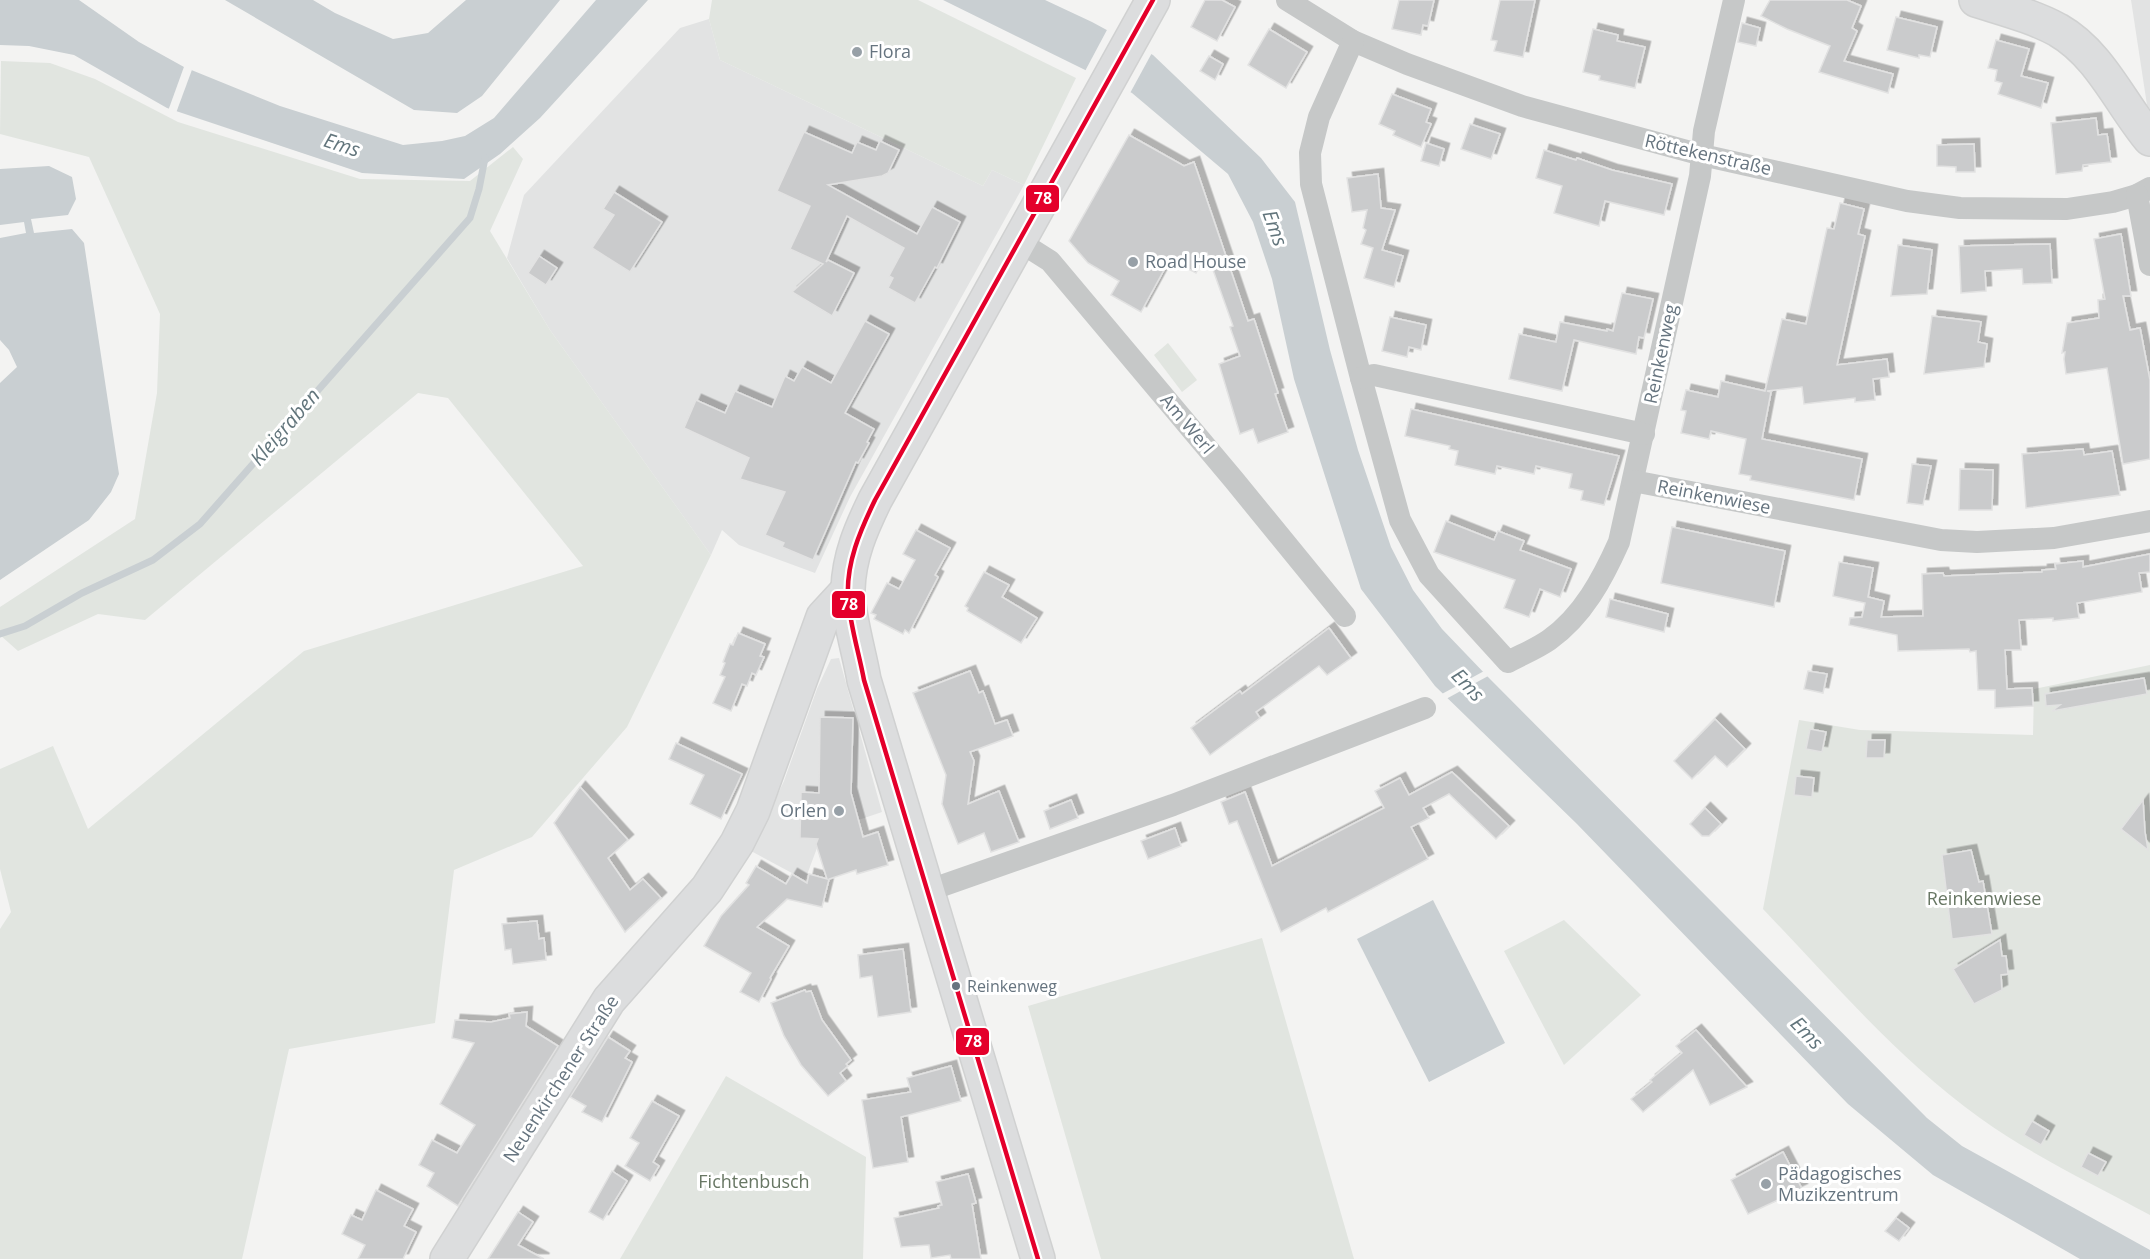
<svg xmlns="http://www.w3.org/2000/svg" width="2150" height="1259" font-family="'Open Sans',sans-serif">
<defs>
<filter id="shadow"><feDropShadow dx="5.5" dy="-5.5" stdDeviation="0" flood-color="#0004"/></filter>
</defs>
<rect width="100%" height="100%" fill="#f3f3f2"/>
<g fill="#e2e3e3">
<polygon points="2131,0 2150,0 2150,109 2147,105"/>
<polygon points="709,19 720,60 983,186 992,170 1024,185 850,497 815,573 739,545 722,530 711,555 550,330 507,258 524,195 680,28"/>
<polygon points="839,658 882,812 823,832 805,880 751,851 784,781 817,689 831,659"/>
</g>
<g fill="#e1e5e0">
<polygon points="712,0 918,0 1076,78 1024,185 992,170 983,186 720,60 709,19"/>
<polygon points="1,61 50,63 95,79 178,122 360,179 470,181 513,147 523,159 490,231 550,330 711,555 627,727 532,837 454,870 435,1023 289,1049 242,1259 0,1259 0,929 11,912 0,869 0,769 53,746 88,829 304,651 583,566 448,398 418,393 145,620 98,614 18,651 0,635 0,607 135,519 157,393 160,314 89,157 0,134"/>
<polygon points="1168,343 1197,380 1182,392 1154,355"/>
<path d="M 2150,665 L 2150,1215 C 2093,1184 2033,1156 1980,1118 C 1898,1059 1832,981 1763,909 L 1799,720 L 1860,730 L 2033,735 L 2034,689 Z"/>
<polygon points="1564,920 1641,995 1564,1065 1504,951"/>
<polygon points="1262,938 1354,1259 1101,1259 1028,1006"/>
<polygon points="726,1076 866,1157 863,1259 620,1259"/>
</g>
<g fill="#c9cfd2">
<polygon points="0,0 79,0 139,42 184,67 280,106 403,145 442,141 465,136 494,118 596,0 648,0 540,118 500,154 464,179 362,173 167,108 74,55 29,46 0,45"/>
<polygon points="225,0 313,0 335,13 393,39 428,33 466,0 560,0 482,96 457,113 414,110"/>
<polygon points="943,0 1045,0 1092,22 1153,55 1261,158 1295,202 1330,350 1358,450 1391,547 1413,590 1442,629 1489,678 1927,1118 1962,1146 2150,1250 2150,1259 2080,1259 1933,1175 1848,1104 1577,824 1435,686 1361,589 1294,379 1272,279 1253,222 1228,174 1132,93"/>
<polygon points="49,166 72,177 76,199 68,215 31,219 34,233 72,229 84,243 119,474 111,492 89,520 0,580 0,383 17,367 9,350 0,340 0,238 26,233 24,222 0,225 0,169"/>
<polygon points="1433,900 1505,1043 1429,1082 1357,939"/>
</g>
<g fill="#f3f3f2">
<polygon points="1108,28 1153,51 1129,95 1084,73"/>
<polygon points="185,64 193,67 176,113 168,111"/>
<polygon points="1486,670 1490,675 1446,699 1440,695"/>
</g>
<g fill="none" stroke-linecap="round" stroke-linejoin="round">
<polyline stroke="#c9cfd2" stroke-width="7" points="0,634 25,626 82,593 153,560 200,524 470,218 479,189 485,158"/>
</g>
<g fill="#cacbcc" stroke="#e2e2e2" stroke-width="1.5" filter="url(#shadow)">
<polygon points="1205,0 1222,0 1235,7 1217,41 1191,27"/>
<polygon points="1399,0 1434,0 1428,26 1423,25 1421,35 1392,29"/>
<polygon points="1500,0 1535,0 1523,57 1494,51 1497,41 1491,40"/>
<polygon points="1770,0 1847,0 1861,6 1852,28 1857,31 1844,61 1893,74 1888,93 1819,72 1830,46 1787,29 1761,16"/>
<polygon points="1896,17 1937,27 1930,57 1919,55 1919,58 1887,50"/>
<polygon points="1742,23 1760,28 1756,46 1738,42"/>
<polygon points="1269,29 1307,52 1286,88 1248,65"/>
<polygon points="1593,29 1618,35 1617,41 1645,47 1635,88 1599,80 1600,76 1583,72"/>
<polygon points="1996,40 2029,49 2021,76 2048,83 2041,108 1998,94 2002,83 1995,81 1997,70 1988,68"/>
<polygon points="1209,56 1223,64 1215,80 1200,71"/>
<polygon points="1392,94 1431,109 1426,122 1431,124 1421,147 1393,135 1395,131 1379,124"/>
<polygon points="2096,118 2098,135 2107,134 2111,162 2083,165 2082,171 2056,174 2051,123"/>
<polygon points="1470,124 1500,134 1491,159 1461,149"/>
<polygon points="804,132 852,153 857,142 876,150 880,141 899,150 888,173 882,176 828,185 917,234 932,207 960,222 937,268 935,267 915,303 888,288 893,278 889,276 904,248 847,216 826,262 828,260 854,273 832,316 792,292 823,264 790,249 810,206 777,191"/>
<polygon points="1129,135 1184,166 1194,162 1248,321 1254,319 1278,393 1275,394 1288,432 1258,443 1253,429 1240,434 1219,364 1240,356 1230,327 1233,326 1207,253 1196,273 1170,259 1141,312 1111,295 1119,281 1088,263 1069,241"/>
<polygon points="1426,143 1444,149 1439,166 1421,161"/>
<polygon points="1974,144 1975,172 1956,172 1956,167 1937,166 1937,145"/>
<polygon points="1544,150 1576,160 1577,158 1612,170 1672,184 1664,215 1605,201 1599,226 1554,213 1562,186 1536,178"/>
<polygon points="1378,174 1381,208 1395,210 1382,250 1403,256 1394,287 1364,278 1373,248 1361,244 1366,230 1363,228 1367,210 1352,212 1347,178"/>
<polygon points="614,192 662,222 630,272 592,248 614,215 603,209"/>
<polygon points="1840,203 1864,209 1858,234 1865,236 1837,365 1887,359 1889,377 1873,379 1875,400 1855,402 1855,398 1804,404 1802,387 1767,391 1771,392 1762,439 1862,459 1854,500 1750,480 1751,476 1739,474 1746,439 1711,431 1709,439 1681,433 1686,411 1681,410 1686,390 1718,397 1721,381 1765,391 1782,319 1806,324 1827,228 1834,229"/>
<polygon points="2121,234 2131,296 2123,296 2130,330 2140,328 2150,380 2150,459 2123,464 2107,368 2066,374 2064,359 2065,352 2062,353 2067,323 2099,318 2098,300 2105,299 2094,239"/>
<polygon points="2050,244 2052,283 2023,284 2022,269 1985,271 1986,291 1961,293 1959,246"/>
<polygon points="1898,245 1932,250 1927,294 1891,296"/>
<polygon points="539,256 557,268 546,285 528,273"/>
<polygon points="1622,293 1653,299 1644,338 1639,337 1636,354 1574,340 1562,391 1509,379 1519,334 1556,342 1560,322 1607,331 1607,329 1613,331"/>
<polygon points="1932,316 1981,322 1978,342 1987,344 1984,367 1924,374"/>
<polygon points="1390,317 1426,325 1421,350 1409,347 1407,357 1382,351"/>
<polygon points="865,321 889,334 845,413 874,429 867,442 869,443 858,463 856,462 813,560 782,547 784,543 765,535 785,492 740,479 749,458 684,428 696,400 725,413 735,391 772,407 785,376 794,381 802,367 831,383"/>
<polygon points="1411,409 1619,456 1604,505 1581,500 1583,491 1569,488 1572,474 1536,466 1534,474 1497,466 1495,474 1455,465 1458,451 1449,449 1450,446 1405,436"/>
<polygon points="2083,449 2084,455 2112,451 2120,495 2026,508 2022,454"/>
<polygon points="1912,464 1931,466 1923,505 1907,503"/>
<polygon points="1960,469 1993,470 1992,510 1959,510"/>
<polygon points="1446,521 1494,540 1498,531 1524,541 1520,550 1571,569 1560,597 1540,589 1529,617 1504,608 1515,580 1434,552"/>
<polygon points="1672,527 1785,551 1774,607 1661,583"/>
<polygon points="916,530 950,548 935,575 938,577 909,633 905,630 903,634 874,619 876,615 871,613 887,583 899,589 915,560 903,554"/>
<polygon points="2150,554 2150,572 2139,573 2142,592 2077,603 2079,618 2053,621 2053,618 2019,620 2021,650 2005,650 2007,689 2032,688 2033,706 1995,708 1995,690 1978,690 1976,651 1970,652 1969,649 1898,651 1897,635 1849,625 1850,618 1862,617 1865,603 1833,596 1839,562 1873,568 1868,597 1884,601 1881,617 1923,616 1922,574 1943,573 1944,576 2042,572 2042,570 2056,569 2055,564 2083,561 2083,567"/>
<polygon points="984,572 1009,585 1002,597 1037,618 1021,643 967,611 968,608 965,606"/>
<polygon points="1610,599 1668,614 1664,632 1606,617"/>
<polygon points="1329,628 1351,658 1327,675 1319,666 1256,712 1260,718 1210,755 1191,728 1240,691 1242,694"/>
<polygon points="738,633 765,644 760,656 764,657 756,675 752,673 747,686 742,684 731,711 713,703 725,677 720,675 725,663 723,662 730,644 733,645"/>
<polygon points="970,671 979,693 983,691 995,724 1007,720 1013,736 970,752 974,761 968,804 999,791 1019,842 991,852 984,833 958,844 942,804 946,775 913,693"/>
<polygon points="1808,671 1827,674 1823,693 1804,689"/>
<polygon points="2144,678 2147,694 2052,711 2060,705 2046,706 2045,694"/>
<polygon points="820,717 853,718 851,793 863,837 878,832 888,865 857,874 856,870 829,879 822,907 787,899 757,927 789,946 770,978 771,979 759,1002 740,992 751,973 704,946 721,916 749,885 746,883 756,866 786,884 792,874 807,883 809,874 827,879 816,844 818,839 800,838 801,792 819,793"/>
<polygon points="1715,719 1745,749 1727,767 1715,756 1692,779 1674,761"/>
<polygon points="1810,729 1826,732 1822,752 1806,749"/>
<polygon points="1867,740 1885,740 1884,758 1866,758"/>
<polygon points="676,743 742,774 721,819 690,804 704,775 669,759"/>
<polygon points="1452,772 1509,826 1496,839 1449,794 1423,808 1429,818 1411,827 1428,859 1328,912 1326,908 1281,932 1237,821 1229,824 1221,802 1245,792 1272,866 1384,808 1375,791 1400,778 1409,795"/>
<polygon points="1796,776 1814,778 1812,797 1794,795"/>
<polygon points="580,787 628,840 608,858 630,890 643,879 661,898 625,932 554,823"/>
<polygon points="1071,800 1078,818 1050,829 1044,811"/>
<polygon points="2143,800 2145,832 2148,850 2121,829"/>
<polygon points="1705,808 1721,824 1709,836 1702,836 1690,824"/>
<polygon points="1175,828 1181,846 1148,859 1141,841"/>
<polygon points="1971,850 1979,882 1983,881 1992,934 1952,939 1942,855"/>
<polygon points="537,921 539,939 544,938 546,960 513,964 511,949 505,950 502,924"/>
<polygon points="2000,940 2002,956 2006,956 2008,974 2001,975 2002,990 1974,1004 1953,969"/>
<polygon points="903,949 911,1012 878,1017 872,976 860,978 858,955"/>
<polygon points="805,990 806,992 811,991 822,1020 851,1060 846,1064 848,1066 840,1073 846,1081 828,1096 801,1065 784,1036 771,1003"/>
<polygon points="527,1012 526,1026 558,1046 458,1206 427,1186 434,1173 419,1165 432,1140 457,1153 475,1125 440,1104 474,1043 452,1038 455,1020 491,1022 510,1018 509,1014"/>
<polygon points="1696,1030 1747,1087 1710,1105 1693,1070 1643,1112 1631,1099 1652,1082 1650,1080 1682,1053 1676,1046"/>
<polygon points="608,1037 630,1051 625,1058 632,1062 602,1122 582,1112 586,1106 570,1097"/>
<polygon points="951,1066 961,1101 901,1117 908,1162 873,1168 862,1100 911,1092 907,1078"/>
<polygon points="652,1101 679,1116 653,1162 659,1166 650,1181 625,1166 639,1143 630,1138"/>
<polygon points="2032,1121 2049,1131 2041,1145 2024,1135"/>
<polygon points="1783,1152 1802,1189 1748,1214 1731,1180"/>
<polygon points="2088,1153 2106,1162 2098,1176 2081,1167"/>
<polygon points="612,1171 627,1181 603,1220 589,1212"/>
<polygon points="968,1174 976,1203 972,1204 981,1259 951,1259 950,1255 931,1258 929,1245 901,1247 894,1218 939,1208 938,1206 942,1205 936,1182"/>
<polygon points="376,1190 413,1209 404,1226 416,1232 403,1259 358,1259 365,1245 342,1234 351,1215 362,1220"/>
<polygon points="518,1212 533,1222 518,1245 544,1259 488,1259"/>
<polygon points="1896,1218 1909,1228 1899,1241 1885,1231"/>
</g>
<g fill="none" stroke-linecap="round" stroke-linejoin="round">
<g stroke="#d0d1d1" stroke-width="36">
<g id="secondary">
<path d="M 1976,0 C 2004,9 2032,16 2058,30 C 2100,54 2120,103 2150,139"/>
<polyline points="447,1259 609,1000 707,889 737,843 753,811 823,617 847,591"/>
<path d="M 1038,1259 L 864,680 C 860,655 847,613 848,589 C 849,556 861,529 875,500 L 1153,0"/>
</g>
</g>
<g stroke="#c6c8c8" stroke-width="22">
<polyline points="1287,0 1353,41 1407,64 1522,106 1702,155 1907,201 1960,208 2067,209 2113,202 2137,195 2150,188"/>
<path d="M 1353,41 L 1319,117 L 1310,153 L 1311,184 L 1361,378 L 1400,520 L 1429,575 L 1508,662 C 1521,655 1536,649 1549,640 C 1583,616 1603,578 1619,542 L 1700,176 L 1704,131 L 1734,0"/>
<polyline points="2137,195 2150,265"/>
<polyline points="1020,242 1050,261 1234,480 1345,616"/>
<polyline points="1361,378 1374,375 1644,434"/>
<polyline points="1633,481 1941,540 1977,542 2054,538 2150,521"/>
<polyline points="927,891 1173,805 1425,708"/>
</g>
<use href="#secondary" stroke="#dcddde" stroke-width="33"/>
<g stroke="#fff" stroke-width="9">
<path id="bus-1" d="M 1038,1259 L 864,680 C 859,653 850,625 848,598 C 846,563 860,531 875,500 L 1153,0"/>
</g>
<use href="#bus-1" stroke="#e4002b" stroke-width="4.5"/>
</g>
<g fill="#97a0a7" stroke="#fff" stroke-width="2">
<circle cx="857" cy="52" r="6"/>
<circle cx="1133" cy="262" r="6"/>
<circle cx="839" cy="811" r="6"/>
<circle cx="1766" cy="1184" r="6"/>
</g>
<circle fill="#66747f" stroke="#fff" stroke-width="2" cx="956" cy="986" r="5"/>
<g text-anchor="middle" stroke-width="6" stroke-linejoin="round" paint-order="stroke">
<g font-size="16" fill="#66747f" stroke="#fff" text-anchor="start">
<text x="967" y="992">Reinkenweg</text>
</g>
<g font-size="18" fill="#66747f" stroke="#fff" text-anchor="start">
<text x="869" y="58">Flora</text>
<text x="1145" y="268">Road House</text>
<text x="827" y="817" text-anchor="end">Orlen</text>
<text x="1778" y="1180">Pädagogisches<tspan x="1778" dy="21">Muzikzentrum</tspan></text>
</g>
<g font-size="18" fill="#66747f" stroke="#fff">
<text transform="translate(1708 155) rotate(13)" y="6">Röttekenstraße</text>
<text transform="translate(1661 354) rotate(-78)" y="6">Reinkenweg</text>
<text transform="translate(1187 424) rotate(50)" y="6">Am Werl</text>
<text transform="translate(1714 497) rotate(11)" y="6">Reinkenwiese</text>
<text transform="translate(561 1079) rotate(-57)" y="6">Neuenkirchener Straße</text>
</g>
<g font-size="18" fill="#687764" stroke="#fff">
<text x="1984" y="905">Reinkenwiese</text>
<text x="754" y="1188">Fichtenbusch</text>
</g>
<g font-size="20" font-style="italic" fill="#62757c" stroke="#fff">
<text transform="translate(342 145) rotate(18)" y="7">Ems</text>
<text transform="translate(1275 228) rotate(70)" y="7">Ems</text>
<text transform="translate(285 427) rotate(-49)" y="7">Kleigraben</text>
<text transform="translate(1468 685) rotate(46)" y="7">Ems</text>
<text transform="translate(1807 1033) rotate(46)" y="7">Ems</text>
</g>
</g>
<g stroke="#fff" stroke-width="2">
<rect x="1025" y="184" width="35" height="29" rx="6" fill="#e4002b"/>
<rect x="831" y="590" width="35" height="29" rx="6" fill="#e4002b"/>
<rect x="955" y="1027" width="35" height="29" rx="6" fill="#e4002b"/>
</g>
<g font-size="16" text-anchor="middle" font-weight="bold" fill="#fff">
<text x="1043" y="204">78</text>
<text x="849" y="610">78</text>
<text x="973" y="1047">78</text>
</g>
</svg>
